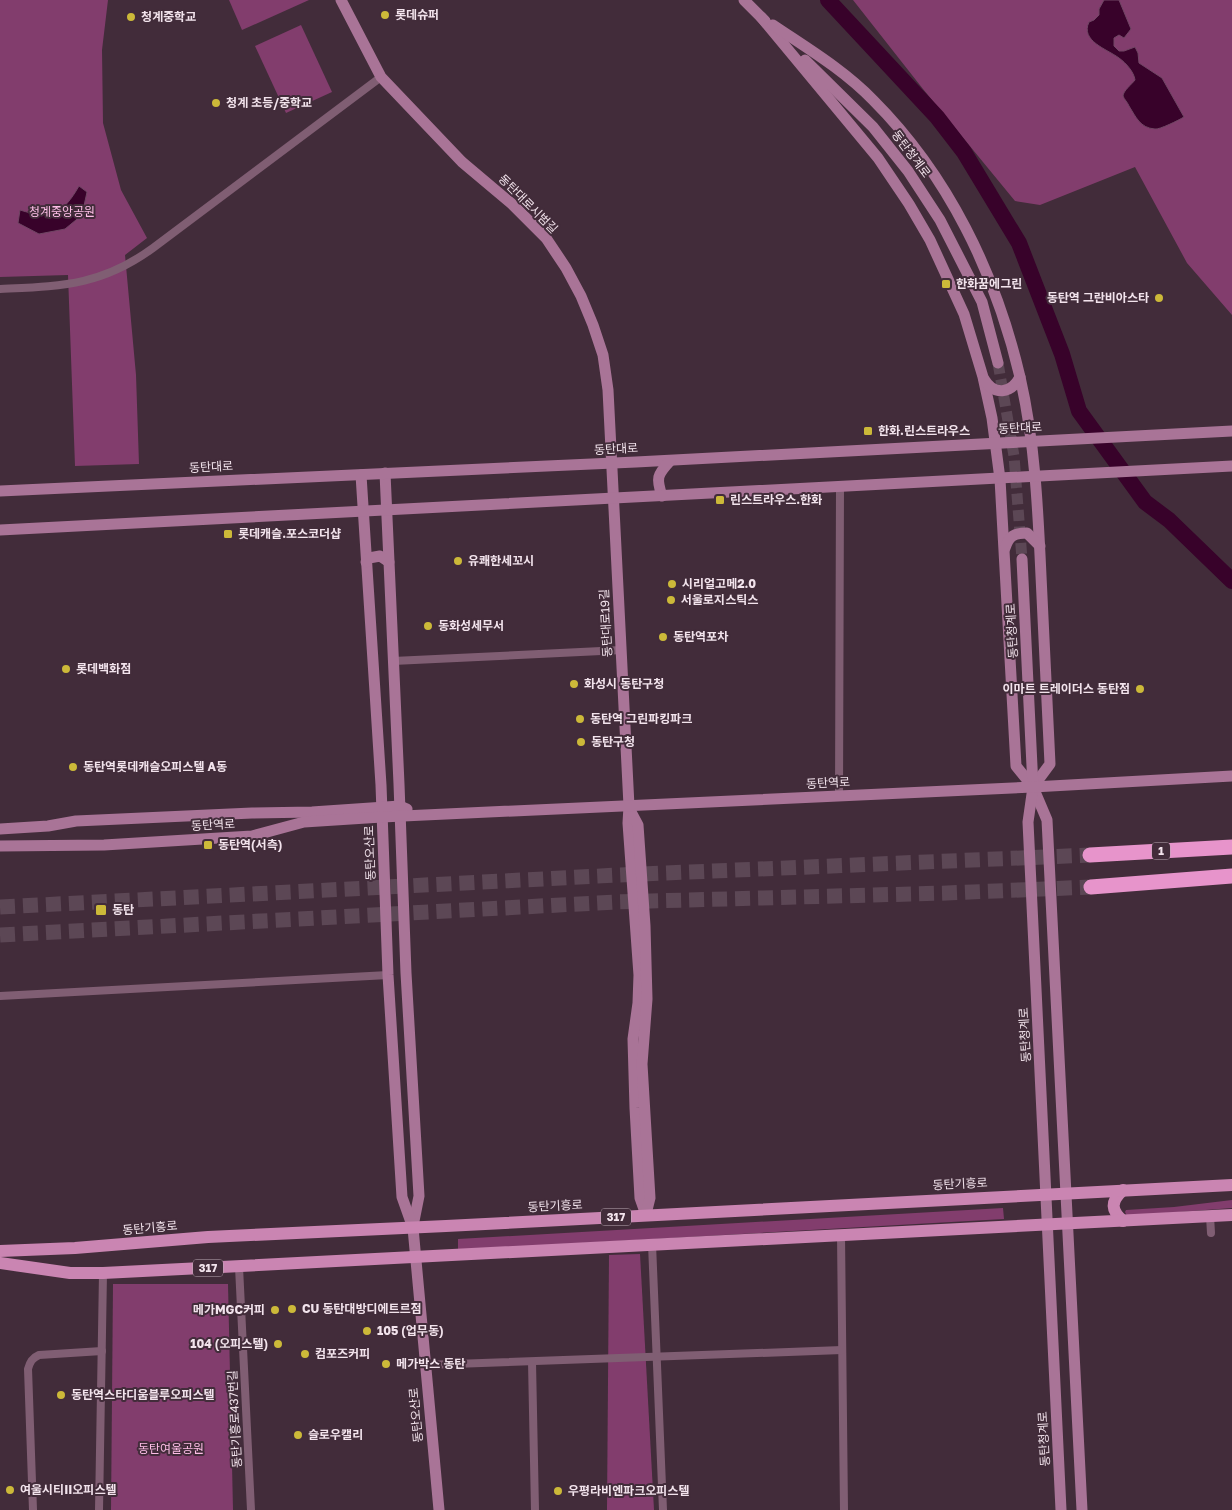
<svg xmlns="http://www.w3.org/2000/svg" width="1232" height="1510" font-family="'Golos Text','Noto Sans KR',sans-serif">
<rect width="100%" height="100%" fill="#422c3a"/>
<g fill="#823d6d">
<polygon points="0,0 108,0 102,50 103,123 121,190 147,238 125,255 136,375 139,464 75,466 68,275 0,277"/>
<polygon points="229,0 309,0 242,30"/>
<polygon points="853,0 1232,0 1232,315 1187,263 1135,167 1040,205 1015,201 923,89"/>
<polygon points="301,25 332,92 286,113 255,46"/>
<polygon points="1232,1200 1232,1208 1127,1216 1125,1212 1126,1210 1174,1207"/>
<polygon points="1003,1208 1004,1219 458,1250 458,1239"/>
<polygon points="640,1254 654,1510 607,1510 609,1255"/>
<polygon points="113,1284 228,1284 233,1510 111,1510"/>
</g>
<g fill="#38022a" stroke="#704664">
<path d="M 1104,0 L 1119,0 L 1131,29 L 1124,38 L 1119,35 L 1114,38 L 1114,46 L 1119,51 L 1124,51 L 1135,47 L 1138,53 L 1139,63 L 1162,78 L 1184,117 C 1179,120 1159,130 1155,129 C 1140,128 1136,117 1129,106 C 1128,103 1124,99 1123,96 C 1123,91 1132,84 1135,80 C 1134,72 1126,63 1119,58 C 1107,49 1080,41 1089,22 L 1094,20 L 1099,15 L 1099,9 Z"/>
<path d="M 79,186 L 87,192 L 82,215 L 65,229 L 39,234 L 18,223 L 20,210 C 51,220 63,214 79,186 Z"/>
</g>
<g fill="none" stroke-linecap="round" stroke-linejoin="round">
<polyline stroke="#38022a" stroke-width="16" points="828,0 937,117 964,152 1019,243 1062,354 1079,411 1145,502 1169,520 1232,581"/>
<polyline stroke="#5c4755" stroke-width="11" stroke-dasharray="11 5.5" stroke-linecap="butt" points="998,363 1014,456 1022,559"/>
<g stroke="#5c4755" stroke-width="15" stroke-dasharray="15 8" stroke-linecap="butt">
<polyline points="0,907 619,875 1090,855"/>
<polyline points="0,935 615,902 947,893 1091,887"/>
</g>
<g stroke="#805e73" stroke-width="8">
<path d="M 0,289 C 61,286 101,286 153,248 L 381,77"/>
<polyline points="393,661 622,650"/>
<polyline points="839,796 840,487"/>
<polyline points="0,996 388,975"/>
<polyline points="1210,1216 1211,1233"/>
<polyline points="841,1235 844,1510"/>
<polyline points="652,1244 663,1510"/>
<polyline points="239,1267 251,1510"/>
<polyline points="532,1362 535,1510"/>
<polyline points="426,1365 842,1350"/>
<path d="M 33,1510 L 28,1369 C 30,1362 32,1358 39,1355 L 102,1351"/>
<polyline points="99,1510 103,1273"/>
</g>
<g stroke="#a97497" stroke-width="11">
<polyline points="341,0 381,77 462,162 512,204 546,238 566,268 581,296 593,325 603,355 608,390 629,806 628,823 639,975 638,1003 633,1039 635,1108 640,1198 646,1215"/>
<polyline points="744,0 765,21"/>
<polyline points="761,17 878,158 909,204 930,240 964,314 983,377 992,418 1000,479 1016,766 1033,787 1047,820 1082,1510"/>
<path d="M 773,25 C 807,48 844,70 873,100 C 948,175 996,274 1020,377 C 1035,442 1038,510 1041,576 C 1044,639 1047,701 1050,764 L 1033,787"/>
<polyline points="805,60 873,127 908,171 940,220 982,302 998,363"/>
<path d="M 984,379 C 994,396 1011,394 1020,377"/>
<polyline points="385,473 399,784 406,973 419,1196 413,1226"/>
<polyline points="361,475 381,785 388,975 402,1197 413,1228 439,1510"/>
<polyline points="0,491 636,462 1232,431"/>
<path d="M 662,496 C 656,478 657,475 670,461"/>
<polyline points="0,530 1232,466"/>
<path d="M 1005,548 C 1009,536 1014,533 1027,533 L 1040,546"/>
<polyline points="1022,559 1033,787 1028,822 1061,1510"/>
<polyline points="366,562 369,558 380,556 389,562"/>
<polyline points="629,808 638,825 645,926 647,999 642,1064 650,1198 646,1214"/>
<polyline points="0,829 48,826 76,821 252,813 312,812 400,806 407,809"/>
<polyline points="0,846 104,845 252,836 304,822 382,817 1033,787 1232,776"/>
</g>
<g stroke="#ca85b2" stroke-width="12">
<path d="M 1123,1190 C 1110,1202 1111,1210 1123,1221"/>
<polyline points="0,1251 75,1248 208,1237 446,1226 1232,1185"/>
<polyline points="0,1263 70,1273 103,1273 1232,1215"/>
</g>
<g stroke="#e794cb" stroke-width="15">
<polyline points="1090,855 1232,847"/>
<polyline points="1091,887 1232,876"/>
</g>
</g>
<g fill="#ccb939" stroke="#422c3a" stroke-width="2">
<circle cx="385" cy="15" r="5"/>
<circle cx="131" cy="17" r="5"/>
<circle cx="216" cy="103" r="5"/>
<rect x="941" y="279" width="10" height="10" rx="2.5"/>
<circle cx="1159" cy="298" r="5"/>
<rect x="863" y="426" width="10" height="10" rx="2.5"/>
<rect x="715" y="495" width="10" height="10" rx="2.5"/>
<rect x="223" y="529" width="10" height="10" rx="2.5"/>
<circle cx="458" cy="561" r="5"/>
<circle cx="672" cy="584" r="5"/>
<circle cx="671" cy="600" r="5"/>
<circle cx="428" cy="626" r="5"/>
<circle cx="663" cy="637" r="5"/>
<circle cx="66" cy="669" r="5"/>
<circle cx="574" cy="684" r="5"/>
<circle cx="1140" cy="689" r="5"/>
<circle cx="580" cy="719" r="5"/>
<circle cx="581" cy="742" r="5"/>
<circle cx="73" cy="767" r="5"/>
<rect x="203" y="840" width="10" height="10" rx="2.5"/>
<rect x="95" y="904" width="12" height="12" rx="2.5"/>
<circle cx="292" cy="1309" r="5"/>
<circle cx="275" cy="1310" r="5"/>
<circle cx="367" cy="1331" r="5"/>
<circle cx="278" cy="1344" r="5"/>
<circle cx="305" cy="1354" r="5"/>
<circle cx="386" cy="1364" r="5"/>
<circle cx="61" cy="1395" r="5"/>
<circle cx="298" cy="1435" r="5"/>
<circle cx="10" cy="1490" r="5"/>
<circle cx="558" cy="1491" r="5"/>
</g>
<g text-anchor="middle" stroke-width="4" stroke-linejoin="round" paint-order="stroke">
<g fill="#422c3a" stroke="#bdacb7" stroke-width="1">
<rect x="1152" y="842.5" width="18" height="17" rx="4"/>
<rect x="601" y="1208.5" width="30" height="17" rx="4"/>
<rect x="193" y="1259.5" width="30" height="17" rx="4"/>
</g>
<g font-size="11" font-weight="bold" fill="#f2e3ec">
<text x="1161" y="855">1</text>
<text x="616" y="1221">317</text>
<text x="208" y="1272">317</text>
</g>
<g font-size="12" font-weight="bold" fill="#f2e3ec" stroke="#422c3a" text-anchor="start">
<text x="395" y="19">롯데슈퍼</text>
<text x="141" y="21">청계중학교</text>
<text x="226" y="107">청계 초등/중학교</text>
<text x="956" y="288">한화꿈에그린</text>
<text x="1149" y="302" text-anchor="end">동탄역 그란비아스타</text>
<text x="878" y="435">한화.린스트라우스</text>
<text x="730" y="504">린스트라우스.한화</text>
<text x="238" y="538">롯데캐슬.포스코더샵</text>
<text x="468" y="565">유쾌한세꼬시</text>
<text x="682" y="588">시리얼고메2.0</text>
<text x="681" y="604">서울로지스틱스</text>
<text x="438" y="630">동화성세무서</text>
<text x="673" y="641">동탄역포차</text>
<text x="76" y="673">롯데백화점</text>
<text x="584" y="688">화성시 동탄구청</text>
<text x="1130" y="693" text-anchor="end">이마트 트레이더스 동탄점</text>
<text x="590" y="723">동탄역 그린파킹파크</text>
<text x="591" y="746">동탄구청</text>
<text x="83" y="771">동탄역롯데캐슬오피스텔 A동</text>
<text x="218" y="849">동탄역(서측)</text>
<text x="112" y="914">동탄</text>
<text x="302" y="1313">CU 동탄대방디에트르점</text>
<text x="265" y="1314" text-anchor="end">메가MGC커피</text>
<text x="377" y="1335">105 (업무동)</text>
<text x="268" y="1348" text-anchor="end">104 (오피스텔)</text>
<text x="315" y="1358">컴포즈커피</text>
<text x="396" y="1368">메가박스 동탄</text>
<text x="71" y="1399">동탄역스타디움블루오피스텔</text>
<text x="308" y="1439">슬로우캘리</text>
<text x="20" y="1494">여울시티II오피스텔</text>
<text x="568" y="1495">우평라비엔파크오피스텔</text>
</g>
<g font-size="12" fill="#f2e3ec" stroke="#422c3a">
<text transform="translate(911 154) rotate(53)" y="4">동탄청계로</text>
<text transform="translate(528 204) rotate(45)" y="4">동탄대로시범길</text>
<text transform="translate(1020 428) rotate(-3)" y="4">동탄대로</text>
<text transform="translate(616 449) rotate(-3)" y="4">동탄대로</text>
<text transform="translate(211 467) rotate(-3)" y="4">동탄대로</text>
<text transform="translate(606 623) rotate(-93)" y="4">동탄대로19길</text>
<text transform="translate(1012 631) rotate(-93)" y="4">동탄청계로</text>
<text transform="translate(828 783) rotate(-3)" y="4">동탄역로</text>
<text transform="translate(213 825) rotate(-3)" y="4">동탄역로</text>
<text transform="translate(370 853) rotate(-92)" y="4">동탄오산로</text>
<text transform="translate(1025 1035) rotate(-93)" y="4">동탄청계로</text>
<text transform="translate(960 1184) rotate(-3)" y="4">동탄기흥로</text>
<text transform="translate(555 1206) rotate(-3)" y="4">동탄기흥로</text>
<text transform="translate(150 1228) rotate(-5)" y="4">동탄기흥로</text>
<text transform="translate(416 1415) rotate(-95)" y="4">동탄오산로</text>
<text transform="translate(235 1419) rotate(-93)" y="4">동탄기흥로437번길</text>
<text transform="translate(1044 1439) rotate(-93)" y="4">동탄청계로</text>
</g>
<g font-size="12" fill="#febee7" stroke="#422c3a">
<text x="62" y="216">청계중앙공원</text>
<text x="171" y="1453">동탄여울공원</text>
</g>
</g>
</svg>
